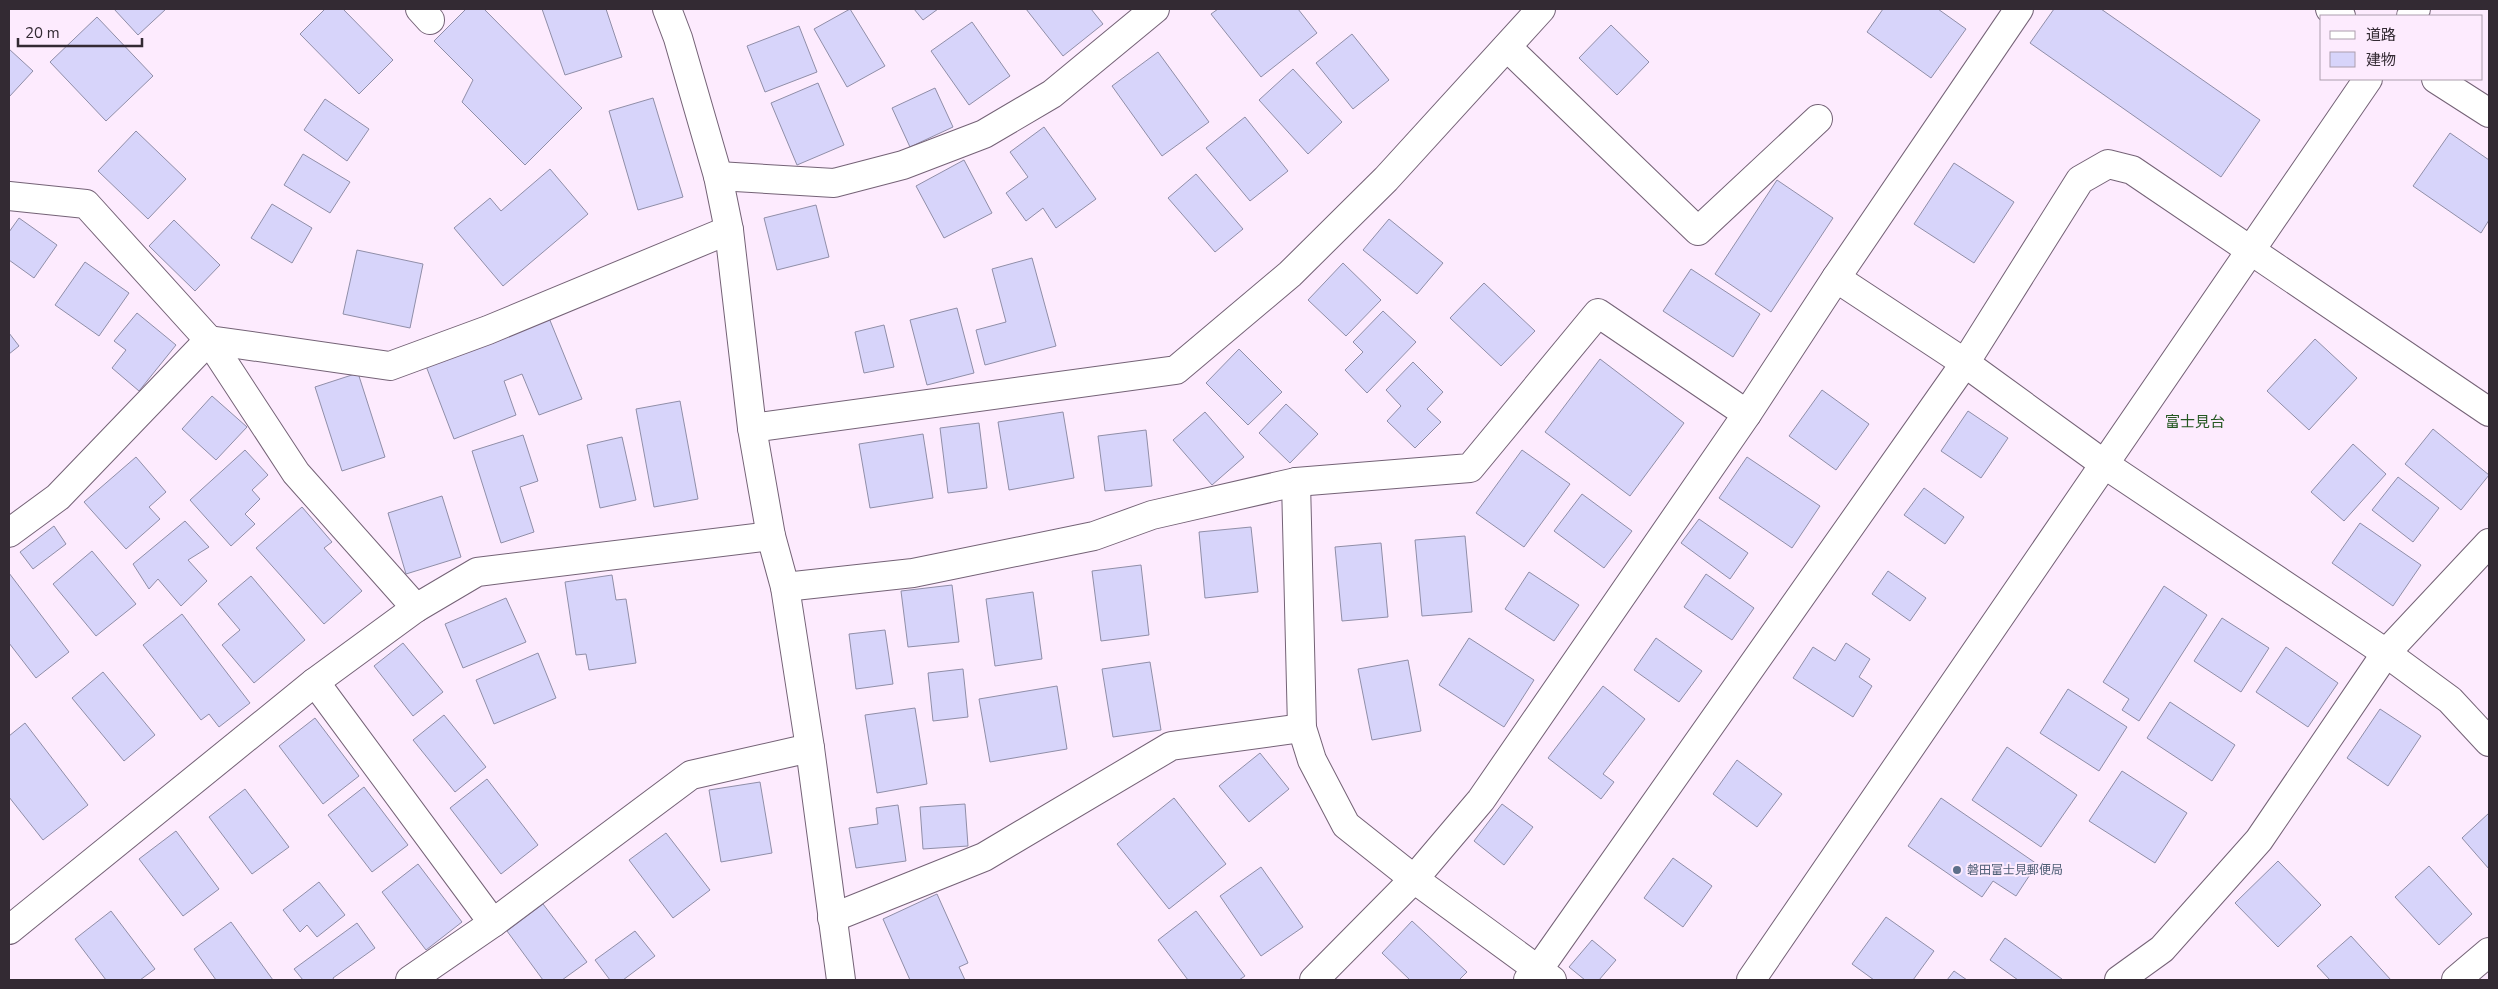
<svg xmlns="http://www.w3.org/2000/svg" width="2498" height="989" font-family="'Nunito Sans','Noto Sans JP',sans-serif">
<rect width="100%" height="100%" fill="#fdebfe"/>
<g fill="#d7d4fa" stroke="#908ea8">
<polygon points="114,9 166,9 138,35"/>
<polygon points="325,9 343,9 393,60 359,94 300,34"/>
<polygon points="466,9 484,9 582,108 525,165 462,102 473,80 434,41"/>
<polygon points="542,9 606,9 622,57 565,75"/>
<polygon points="850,9 885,66 847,87 814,29"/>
<polygon points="914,9 938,9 923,20"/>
<polygon points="1026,9 1091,9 1103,24 1063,56"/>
<polygon points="1218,9 1298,9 1317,33 1261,77 1211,14"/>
<polygon points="1883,9 1938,9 1966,29 1931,78 1867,32"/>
<polygon points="2054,9 2101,9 2260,120 2221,177 2030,43"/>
<polygon points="97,17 153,76 106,121 50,62"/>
<polygon points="972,22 1010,76 969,105 931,51"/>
<polygon points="1611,25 1649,62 1617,95 1579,58"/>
<polygon points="799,26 817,72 765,92 747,46"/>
<polygon points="1352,34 1389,80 1353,109 1316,63"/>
<polygon points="9,49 33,71 9,97"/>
<polygon points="1158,52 1209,122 1162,156 1112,86"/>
<polygon points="1293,69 1342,122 1308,154 1259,100"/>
<polygon points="818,83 844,145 797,165 771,103"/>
<polygon points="935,88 953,127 910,147 892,108"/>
<polygon points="653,98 683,197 638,210 609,111"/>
<polygon points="325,99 369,129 347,161 304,130"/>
<polygon points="1245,117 1288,171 1250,201 1206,148"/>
<polygon points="1044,127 1096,199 1056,228 1043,208 1026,221 1006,193 1028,177 1010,152"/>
<polygon points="136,131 186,179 148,219 98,171"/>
<polygon points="2450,133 2489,160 2489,220 2481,233 2413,186"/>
<polygon points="303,154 350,182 330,213 284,185"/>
<polygon points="964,160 992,213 944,238 916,186"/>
<polygon points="1954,163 2014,202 1974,263 1914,224"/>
<polygon points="550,169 588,214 503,286 454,228 490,198 501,211"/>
<polygon points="1196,174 1243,229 1215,252 1168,198"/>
<polygon points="1777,180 1833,218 1771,312 1715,274"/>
<polygon points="272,204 312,228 292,263 251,238"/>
<polygon points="816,205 829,257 777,270 764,218"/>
<polygon points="19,218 57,245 34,278 9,260 9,232"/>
<polygon points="1389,219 1443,263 1417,294 1363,250"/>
<polygon points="174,220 220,265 195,291 149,246"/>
<polygon points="357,250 423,264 410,328 343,314"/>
<polygon points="1032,258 1056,346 985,365 976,330 1006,322 992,269"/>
<polygon points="85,262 129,293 99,336 55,305"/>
<polygon points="1343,263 1381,300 1346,336 1308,300"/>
<polygon points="1691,269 1760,314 1733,357 1663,311"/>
<polygon points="1484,283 1535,331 1501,366 1450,318"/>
<polygon points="957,308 974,373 927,385 910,320"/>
<polygon points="1383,311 1416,342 1367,393 1345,370 1363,352 1353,342"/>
<polygon points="137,313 176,345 139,391 112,368 126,350 114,341"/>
<polygon points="549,318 582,399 539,415 522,374 504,381 516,415 454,439 426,366"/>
<polygon points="884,325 894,367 864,373 855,332"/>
<polygon points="9,333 19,346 9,354"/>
<polygon points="2315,339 2357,378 2309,430 2267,391"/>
<polygon points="1239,349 1282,392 1248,425 1206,383"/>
<polygon points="1600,359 1684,423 1630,496 1545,432"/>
<polygon points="1413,362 1443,392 1427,409 1441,422 1415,448 1387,421 1401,406 1386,390"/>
<polygon points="358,373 385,457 342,471 315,387"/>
<polygon points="1822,390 1869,424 1836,470 1789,436"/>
<polygon points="212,396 247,427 216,460 182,429"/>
<polygon points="680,401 698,499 654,507 636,409"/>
<polygon points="1286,404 1318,434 1290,463 1259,433"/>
<polygon points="1968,411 2008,438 1981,478 1941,451"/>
<polygon points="1063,412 1074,478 1009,490 998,422"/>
<polygon points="1205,412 1244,457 1212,485 1173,440"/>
<polygon points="979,423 987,488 948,493 940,428"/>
<polygon points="2433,429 2489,475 2461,510 2405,464"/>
<polygon points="1146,430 1152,486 1105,491 1098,436"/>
<polygon points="923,434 933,498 870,508 859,444"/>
<polygon points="523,435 538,481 520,487 534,532 501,543 472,451"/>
<polygon points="622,437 636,500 600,508 587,445"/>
<polygon points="2353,444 2386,474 2344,521 2311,492"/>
<polygon points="245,450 268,475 252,490 260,499 245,514 255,524 231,546 190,500"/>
<polygon points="1522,450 1570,484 1524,547 1476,513"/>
<polygon points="136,457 166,492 149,507 160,519 126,549 84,502"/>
<polygon points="1747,457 1820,506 1792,548 1719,498"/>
<polygon points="2398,477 2439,508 2413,542 2372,510"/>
<polygon points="1924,488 1964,517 1945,544 1904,515"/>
<polygon points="1582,494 1632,531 1604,568 1554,531"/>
<polygon points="442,496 461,557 406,574 388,513"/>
<polygon points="302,507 332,542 324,548 362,591 324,624 256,548"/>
<polygon points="1699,519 1748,553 1730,579 1681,543"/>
<polygon points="185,521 209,547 188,560 207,581 181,606 158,579 149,589 133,564"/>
<polygon points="2360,523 2421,565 2393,606 2332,563"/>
<polygon points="54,526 66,544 33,569 20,552"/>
<polygon points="1251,527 1258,592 1205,598 1199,532"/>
<polygon points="1465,536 1472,612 1422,616 1415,540"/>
<polygon points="1381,543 1388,617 1342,621 1335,547"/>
<polygon points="92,551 136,604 96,636 53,584"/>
<polygon points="1141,565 1149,635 1101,641 1092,571"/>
<polygon points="1888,571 1926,598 1910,621 1872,594"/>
<polygon points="1529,572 1579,605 1554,641 1505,609"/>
<polygon points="9,573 69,652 36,678 9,643"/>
<polygon points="1706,574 1754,608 1732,640 1684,607"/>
<polygon points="612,575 616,600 626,599 636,663 589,670 586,654 576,655 565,582"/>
<polygon points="251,576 305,640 254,683 222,645 240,630 218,604"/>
<polygon points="952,585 959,642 908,647 901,591"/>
<polygon points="2164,586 2207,615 2139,721 2122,710 2129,699 2103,682"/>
<polygon points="1033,592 1042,659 995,666 986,599"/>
<polygon points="506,598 526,642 463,668 445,624"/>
<polygon points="182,614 250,703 219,727 209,714 201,720 143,645"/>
<polygon points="2222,618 2269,648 2241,692 2194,661"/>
<polygon points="885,630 893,684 856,689 849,634"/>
<polygon points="1469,638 1534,680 1504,727 1439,685"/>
<polygon points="1656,638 1702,671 1679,702 1634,670"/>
<polygon points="403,643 443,692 413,716 374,666"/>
<polygon points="1846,643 1870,659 1859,677 1872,686 1853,717 1793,678 1813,647 1835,661"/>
<polygon points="2286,647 2338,683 2308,727 2256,692"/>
<polygon points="538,653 556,698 494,724 476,680"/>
<polygon points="1408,660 1421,731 1372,740 1358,669"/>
<polygon points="1150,662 1161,730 1113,737 1102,669"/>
<polygon points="963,669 968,717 933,721 928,673"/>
<polygon points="103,672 155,735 124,761 72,698"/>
<polygon points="1057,686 1067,749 990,762 979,699"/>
<polygon points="1603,686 1645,719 1603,774 1614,782 1601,799 1548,758"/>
<polygon points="2068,689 2127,727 2099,771 2040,733"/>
<polygon points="2170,702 2235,745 2212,781 2147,738"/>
<polygon points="915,708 927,784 877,793 865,715"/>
<polygon points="2380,709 2421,736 2388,786 2347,758"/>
<polygon points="444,715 486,767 455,792 413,740"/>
<polygon points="315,718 359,776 323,804 279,746"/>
<polygon points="25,723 88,805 43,840 9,797 9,736"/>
<polygon points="2007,747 2077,795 2041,847 1972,800"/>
<polygon points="1260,753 1289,789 1249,822 1219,786"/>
<polygon points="1737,760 1782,794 1757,827 1713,794"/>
<polygon points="2122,771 2187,813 2155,863 2089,821"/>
<polygon points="487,779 538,845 501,874 450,808"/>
<polygon points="760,782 772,853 721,862 709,790"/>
<polygon points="364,787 408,845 372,872 328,815"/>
<polygon points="245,789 289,847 252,874 209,817"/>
<polygon points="1174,798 1226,864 1169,909 1117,844"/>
<polygon points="1941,798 2037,864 2016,896 1993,881 1982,897 1908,846"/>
<polygon points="965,804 968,846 923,849 920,807"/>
<polygon points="1502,804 1533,827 1504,865 1474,841"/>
<polygon points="898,805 906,861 856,868 849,828 878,824 876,808"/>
<polygon points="2489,813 2489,869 2462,838"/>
<polygon points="176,831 219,889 183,916 139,859"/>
<polygon points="666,833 710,890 673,918 629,860"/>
<polygon points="1673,858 1712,886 1683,927 1644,898"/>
<polygon points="2278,861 2321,905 2278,947 2235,903"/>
<polygon points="418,864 462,922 426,950 382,892"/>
<polygon points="2429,866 2472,914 2439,945 2395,897"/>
<polygon points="1261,867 1303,927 1261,956 1220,896"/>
<polygon points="319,882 345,915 317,937 307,925 300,932 283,910"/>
<polygon points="937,894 968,963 959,967 965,980 910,980 883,919"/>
<polygon points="543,904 587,962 562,980 543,980 507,931"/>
<polygon points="111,911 155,969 140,980 106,980 75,939"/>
<polygon points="1196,911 1245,976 1239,980 1188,980 1158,940"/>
<polygon points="1886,917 1934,951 1913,980 1874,980 1852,964"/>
<polygon points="1412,921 1467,972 1459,980 1410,980 1382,953"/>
<polygon points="231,922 273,980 216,980 194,949"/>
<polygon points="357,923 375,948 333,978 334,980 303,980 294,969"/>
<polygon points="635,931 655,956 623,980 610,980 595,960"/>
<polygon points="2351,936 2391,980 2330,980 2317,966"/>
<polygon points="2005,938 2062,979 2061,980 2018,980 1990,960"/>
<polygon points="1592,940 1616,960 1599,980 1585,980 1569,967"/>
<polygon points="1954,971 1967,980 1947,980"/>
</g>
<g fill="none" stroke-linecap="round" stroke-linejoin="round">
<g stroke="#746276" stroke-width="30">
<polyline id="pedestrian" points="1528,980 1538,970 1965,363 2080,180 2108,164 2132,170 2489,412"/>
</g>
<g stroke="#746276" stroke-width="30">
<g id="minor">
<polyline points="420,9 430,20"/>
<polyline points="2330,9 2341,16"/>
<polyline points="1507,47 1698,231 1818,119"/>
<polyline points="2436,79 2489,113"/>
<polyline points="718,176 834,183 903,165 984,134 1052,94 1155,9"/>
<polyline points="9,196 86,204 209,340 296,473 416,608"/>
<polyline points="1836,278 1965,363 2104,464 2386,653 2450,700 2489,742"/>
<polyline points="752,428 1176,370 1290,274 1386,179 1541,9"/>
<polyline points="1296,482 1302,728 1312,760 1346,825 1414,879 1552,980"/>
<polyline points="9,533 58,497 209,340 390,366 488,330 729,230"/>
<polyline points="785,587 913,573 1094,536 1152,515 1296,482 1470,468 1598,313 1747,414"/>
<polyline points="315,682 493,923"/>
<polyline points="832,918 984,857 1171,746 1302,728"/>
<polyline points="9,930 315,682 416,608 477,572 771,536"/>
<polyline points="410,980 493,923 691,775 810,748"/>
<polyline points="1314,980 1414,879 1481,800 1747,414 1836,278 2019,9"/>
<polyline points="2119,980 2162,949 2259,840 2386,653 2489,543"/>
<polyline points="2456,980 2489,952"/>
</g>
</g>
<g stroke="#746276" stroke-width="30">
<g id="tertiary">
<polyline points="667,9 678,38 718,176 729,230 752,428 771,536 785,587 810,748 841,980"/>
<polyline points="2411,16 2416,9"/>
<polyline points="1751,980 2368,79"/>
</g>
</g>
<use href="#pedestrian" stroke="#fff" stroke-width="28"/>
<use href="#minor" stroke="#fff" stroke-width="28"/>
<use href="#tertiary" stroke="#fff" stroke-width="28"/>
</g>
<circle fill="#5c6f8a" stroke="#fdebfe" stroke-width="2" cx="1957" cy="870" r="5"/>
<g text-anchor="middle" stroke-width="4" stroke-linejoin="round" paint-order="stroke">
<g font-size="12" fill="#4e5e75" stroke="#fdebfe" text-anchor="start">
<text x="1967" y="874">磐田富士見郵便局</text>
</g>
<g font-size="15" fill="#245721" stroke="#fdebfe">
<text x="2195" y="427">富士見台</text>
</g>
</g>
<rect width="2498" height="989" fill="none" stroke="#332a33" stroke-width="20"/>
<rect x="2320" y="15" width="162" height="65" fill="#fdebfe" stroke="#ac9ead"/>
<rect x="2330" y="31" width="25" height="8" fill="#ffffff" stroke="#ac9ead"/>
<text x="2366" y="40" font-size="15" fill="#332a33">道路</text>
<rect x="2330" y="52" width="25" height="15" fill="#d7d4fa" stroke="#ac9ead"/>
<text x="2366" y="65" font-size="15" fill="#332a33">建物</text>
<path d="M18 38v8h124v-8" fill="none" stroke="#332a33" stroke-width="2.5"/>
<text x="25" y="38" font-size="15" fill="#332a33" stroke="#fdebfe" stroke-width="4" paint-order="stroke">20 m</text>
</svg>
